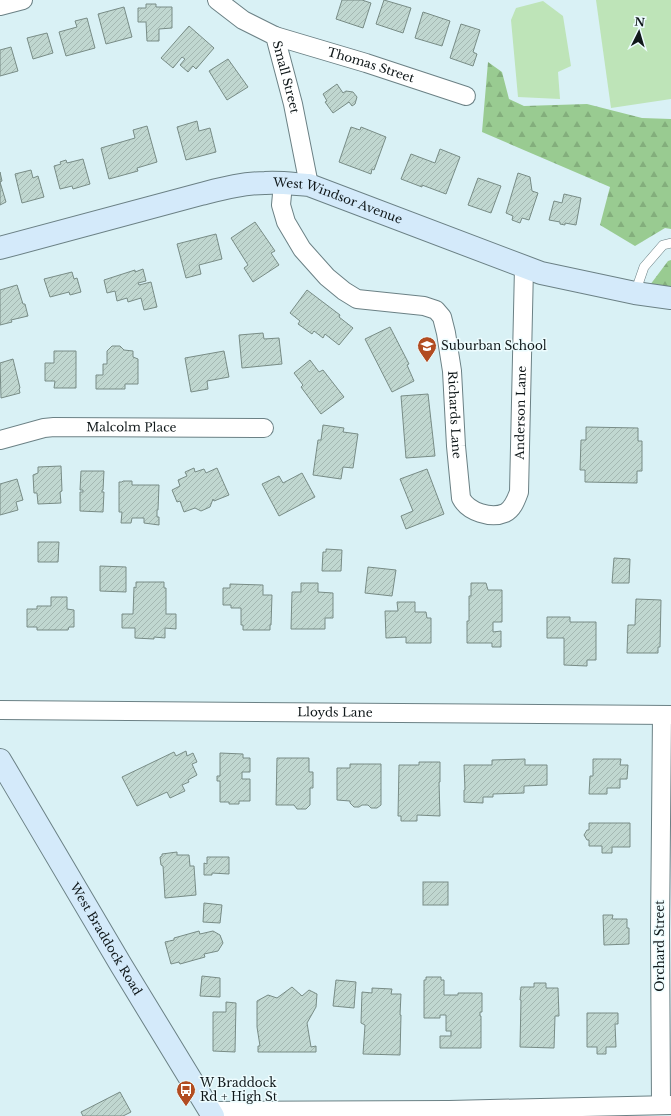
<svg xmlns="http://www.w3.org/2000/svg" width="671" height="1116" font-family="'Libre Baskerville',serif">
<defs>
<pattern id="forest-firs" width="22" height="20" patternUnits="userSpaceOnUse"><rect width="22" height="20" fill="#99cb91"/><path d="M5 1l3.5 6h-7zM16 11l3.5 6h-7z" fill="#83ae7c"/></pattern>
<pattern id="building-hatch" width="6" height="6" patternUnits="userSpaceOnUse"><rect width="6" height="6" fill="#c0d7d0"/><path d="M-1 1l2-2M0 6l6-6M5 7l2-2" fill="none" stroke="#a4b8b2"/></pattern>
</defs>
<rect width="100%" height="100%" fill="#d9f1f5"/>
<g fill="url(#forest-firs)">
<polygon points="488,62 502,72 509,99 524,106 587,104 642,118 671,119 671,229 665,228 635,246 600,225 610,187 482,132"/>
<polygon points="671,260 671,289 650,285 668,261"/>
</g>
<g fill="#bee4b8">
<polygon points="596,0 671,0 671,99 611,108"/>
<polygon points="543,1 563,16 571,66 558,72 560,99 518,97 511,20 516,8"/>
</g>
<g fill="url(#building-hatch)" stroke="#788c86">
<polygon points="342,0 362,0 371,3 363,28 336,19"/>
<polygon points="384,0 411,8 403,33 376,24"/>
<polygon points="146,4 156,4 156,7 172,7 172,28 159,29 159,41 147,41 146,22 138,22 138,8 146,8"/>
<polygon points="124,7 132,37 106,44 98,14"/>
<polygon points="423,12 450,21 442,46 415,38"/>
<polygon points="87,18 95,48 66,56 59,32 77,27 75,21"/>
<polygon points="461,24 480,30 473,52 477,54 473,66 450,58"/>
<polygon points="189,26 214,48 196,69 193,66 188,72 180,65 185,59 182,57 173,68 161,58"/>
<polygon points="47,33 53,53 33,59 27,38"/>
<polygon points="11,47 18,71 0,76 0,50"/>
<polygon points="228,59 248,87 227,100 209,71"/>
<polygon points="337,84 343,93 346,91 353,92 357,97 355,104 352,106 349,102 333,113 325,102 327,101 323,94"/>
<polygon points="197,121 199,131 210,128 216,152 186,160 177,127"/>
<polygon points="147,126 157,162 137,168 138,171 109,179 101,148 135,138 133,130"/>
<polygon points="351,127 360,130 361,127 386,137 374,170 372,169 371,174 339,162"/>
<polygon points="440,149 460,157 446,194 422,185 422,187 401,179 411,154 435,163"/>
<polygon points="83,159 90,184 73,189 72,186 60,189 54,166 61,164 60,162 66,160 67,163"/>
<polygon points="31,170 33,178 38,176 44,197 22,203 15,174"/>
<polygon points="0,172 2,181 0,182 6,202 0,205"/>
<polygon points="518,173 530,177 532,191 538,193 529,220 522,218 520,223 512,220 513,216 506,213"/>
<polygon points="478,178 501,186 491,213 468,205"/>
<polygon points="564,194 581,198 576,225 565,223 565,225 560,224 560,222 549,220 554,201 562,203"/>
<polygon points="255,222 275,251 271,253 279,265 253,282 244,268 248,265 231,238"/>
<polygon points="216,234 222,259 199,265 201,274 186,278 177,244"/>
<polygon points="143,269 146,281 138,283 139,285 151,282 157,307 144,310 141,298 128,302 127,298 117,301 115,291 107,293 104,280 135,270 135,272"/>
<polygon points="72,272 74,279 77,278 81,292 70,295 69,292 50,297 44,279"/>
<polygon points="17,285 23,304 25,304 28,316 11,320 12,322 0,325 0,290"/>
<polygon points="307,290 340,315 339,317 353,328 339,345 325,334 323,338 314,331 312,334 298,324 300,321 290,313"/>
<polygon points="390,327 409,364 407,365 414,381 392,392 365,339"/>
<polygon points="263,333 264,339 279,338 282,364 242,368 239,335"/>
<polygon points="112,346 120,346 124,350 133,351 133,357 138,359 138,384 125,384 125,389 96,389 96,375 103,375 103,364 107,364 107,351"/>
<polygon points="54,351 76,351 76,388 54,388 55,381 45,381 45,363 54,363"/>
<polygon points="224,351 229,377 207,381 208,389 191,392 185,358"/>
<polygon points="13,359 20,388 19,389 20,393 1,398 0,363"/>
<polygon points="310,360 319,372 323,370 344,397 321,414 301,387 303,385 294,373"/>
<polygon points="428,394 435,456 406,458 401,396"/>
<polygon points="323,425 344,428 343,432 358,434 353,468 343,467 341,479 313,475 318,440 321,440"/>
<polygon points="586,427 638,428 638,441 642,441 642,471 637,471 637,483 585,482 585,470 580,470 581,440 586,440"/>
<polygon points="61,466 62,491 60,492 61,503 38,504 37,493 34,493 33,475 38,473 38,467"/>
<polygon points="194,468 195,472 204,469 206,473 217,468 229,495 214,501 213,499 210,507 201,511 195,508 184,512 180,501 177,502 172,490 180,486 178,480 187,476 185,472"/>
<polygon points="427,469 444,514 406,529 401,516 413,511 400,479"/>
<polygon points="81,471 104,471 103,490 102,490 102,492 104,492 103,512 80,511 80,492 83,492 83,490 80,490"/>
<polygon points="302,473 315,497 279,516 262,484 279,476 283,483"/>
<polygon points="17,479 23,500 16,502 18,510 0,515 0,484"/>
<polygon points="123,481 132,481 132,485 159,485 158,510 157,510 157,517 159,517 159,525 144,523 144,518 132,518 131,523 121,523 122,512 119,512 119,482 122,482"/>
<polygon points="38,542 59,542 58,562 38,562"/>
<polygon points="326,549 342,550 341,571 322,571 323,552 326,552"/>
<polygon points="614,558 630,559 629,583 612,583"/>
<polygon points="100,566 126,567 126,592 100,591"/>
<polygon points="368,567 396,570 392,596 365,593"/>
<polygon points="136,582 164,582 164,588 166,588 166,614 176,614 176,629 165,628 165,638 154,637 154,639 135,638 135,628 122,628 122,614 133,614 134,587 136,588"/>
<polygon points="301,583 318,583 318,592 333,593 333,618 325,618 325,629 291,629 292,592 301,592"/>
<polygon points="471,583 486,583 488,590 502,590 502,622 493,622 493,632 501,631 501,647 492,647 492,643 467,643 467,621 469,621 469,596 471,596"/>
<polygon points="230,584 263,585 263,595 272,595 271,625 270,625 270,630 243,630 243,625 241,625 241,608 231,608 231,605 223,605 223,588 230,588"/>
<polygon points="51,597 67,597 67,609 74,610 74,627 69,627 68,630 37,630 37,627 27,627 27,609 37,609 37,606 51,606"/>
<polygon points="636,599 661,600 660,647 658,647 658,653 627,653 628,625 635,625"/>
<polygon points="397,602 415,602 415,612 426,612 427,618 431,618 431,643 406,643 406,637 386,638 385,611 398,611"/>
<polygon points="547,617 570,617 570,622 596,622 596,660 587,660 587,666 564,665 564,638 547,638"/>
<polygon points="186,751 187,756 193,753 197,762 192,764 197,775 188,780 189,782 182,785 185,791 170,798 167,792 137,806 122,777 174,752 176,756"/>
<polygon points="220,753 243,754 243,758 250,758 250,772 242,772 242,779 250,779 250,801 239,801 239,804 229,804 229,802 220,802 220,781 217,781 217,776 220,776"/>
<polygon points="277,758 309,758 309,772 313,772 313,788 310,788 310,805 306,809 297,809 294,805 276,805"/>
<polygon points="525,759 525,765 547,765 547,785 524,786 524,793 493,794 493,797 483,797 483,803 464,802 464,790 465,790 464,765 492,765 492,760"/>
<polygon points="593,759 621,759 620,765 628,765 627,779 620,779 620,788 607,788 607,794 589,794 590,776 593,776"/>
<polygon points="419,762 440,762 440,782 439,782 440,816 417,815 417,821 401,821 401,816 398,816 399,765 419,765"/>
<polygon points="350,764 381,764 381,805 377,808 371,808 368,805 362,805 359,807 354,807 350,803 350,801 337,800 337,768 350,768"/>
<polygon points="589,823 630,823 630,847 612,847 612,853 602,853 602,846 589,846 589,840 587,840 584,835 587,830 589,830"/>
<polygon points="177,852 177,855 189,855 190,866 194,866 196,895 165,898 163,866 161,865 160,857 162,856 162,854"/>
<polygon points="207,857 229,857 229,874 212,873 212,875 204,875 204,863 207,864"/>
<rect x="423" y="882" width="25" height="23"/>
<polygon points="204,903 222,905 220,923 203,922"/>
<polygon points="603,915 613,915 612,919 627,919 627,928 629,928 629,944 604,945"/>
<polygon points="199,931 200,934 213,931 220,935 223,943 218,951 204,954 205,957 180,964 179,962 171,964 165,942 174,940 174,938"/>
<polygon points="202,976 220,978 220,997 200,996"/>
<polygon points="426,977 441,977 441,980 444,980 444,995 458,995 458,993 482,993 482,1012 480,1012 480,1016 481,1016 481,1048 440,1048 440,1036 451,1036 451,1031 446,1031 446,1015 440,1015 440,1018 424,1018 424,980 426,980"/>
<polygon points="336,980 356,982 354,1008 333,1006"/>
<polygon points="534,983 546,983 546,988 558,988 559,1016 555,1016 554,1048 520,1047 521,1000 520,1000 521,987 534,987"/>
<polygon points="292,987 302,996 309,990 317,994 316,1007 307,1023 311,1047 316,1046 316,1052 258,1052 258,1046 260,1046 257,1027 257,1001 268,995 277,998"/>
<polygon points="372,988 392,989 391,994 401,994 400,1015 401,1015 400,1055 363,1054 365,1025 361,1023 362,992 372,993"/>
<polygon points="226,1002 236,1003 235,1052 213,1051 213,1012 226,1012"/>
<polygon points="587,1013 618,1013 618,1024 615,1024 616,1047 606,1047 606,1054 597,1054 597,1047 587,1047"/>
<polygon points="120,1092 131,1112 123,1116 83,1116 81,1112"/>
</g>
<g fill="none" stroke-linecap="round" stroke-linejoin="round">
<g stroke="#6b8185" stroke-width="10">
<polyline id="lane" points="635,293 644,267 663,245 671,243"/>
</g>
<g stroke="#6b8185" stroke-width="20">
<g id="street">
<path id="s1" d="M 217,0 L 243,20 L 275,36 L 293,104 L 309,185"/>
<polyline points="0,6 23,0"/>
<path id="s2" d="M 275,36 L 366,63 L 466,96"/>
<path id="s3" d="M 283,183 L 281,205 L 286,222 L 302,249 L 327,277 L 344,291 L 357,299 L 424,306 L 436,310 L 442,317 L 446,333 L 452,371 L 456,446 L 461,498 C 468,512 491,519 505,513 C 513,509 516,500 519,492 L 524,267"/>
<path id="s4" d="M 0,440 L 44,428 L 54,427 L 264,428"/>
<path id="s5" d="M 0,710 L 671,715"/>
<polyline points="661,1105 660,932 662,715"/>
<polyline points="210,1111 449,1110 671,1105"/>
</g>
</g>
<g stroke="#6b8185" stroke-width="24">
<g id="secondary">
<path id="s6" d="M 0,248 L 201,194 C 221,189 243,183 265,183 C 280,182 294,184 309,185 L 541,273 L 635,293 L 671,298"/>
<path id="s7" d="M 0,760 L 121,965 L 213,1116"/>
</g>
</g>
<use href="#lane" stroke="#fff" stroke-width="9"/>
<use href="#street" stroke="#fff" stroke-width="18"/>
<use href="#secondary" stroke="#d4eafa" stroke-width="22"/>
</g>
<defs>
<g id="school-pin" transform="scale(1)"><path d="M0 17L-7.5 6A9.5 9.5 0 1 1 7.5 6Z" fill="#b24c21" stroke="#edfcfe"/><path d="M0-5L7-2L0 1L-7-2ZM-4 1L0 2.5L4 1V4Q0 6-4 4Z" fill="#fff"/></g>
<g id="bus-pin" transform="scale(1)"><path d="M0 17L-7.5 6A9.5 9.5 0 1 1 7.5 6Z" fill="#b24c21" stroke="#edfcfe"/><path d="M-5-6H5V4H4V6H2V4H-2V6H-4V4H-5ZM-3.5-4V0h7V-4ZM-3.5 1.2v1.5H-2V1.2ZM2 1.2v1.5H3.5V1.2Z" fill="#fff"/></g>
</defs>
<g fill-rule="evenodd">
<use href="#school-pin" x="427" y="346"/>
<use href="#bus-pin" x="186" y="1090"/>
</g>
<g text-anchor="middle" stroke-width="3" stroke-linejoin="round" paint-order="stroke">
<g font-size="12" fill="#10181a" stroke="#edfcfe">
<text dy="4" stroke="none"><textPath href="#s2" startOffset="100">Thomas Street</textPath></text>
<text dy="4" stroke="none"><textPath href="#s1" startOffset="111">Small Street</textPath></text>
<text dy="4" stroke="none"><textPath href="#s6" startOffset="349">West Windsor Avenue</textPath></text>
<text dy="4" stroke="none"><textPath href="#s3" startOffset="573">Anderson Lane</textPath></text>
<text dy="4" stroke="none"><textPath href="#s3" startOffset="334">Richards Lane</textPath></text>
<text dy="4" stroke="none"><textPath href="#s4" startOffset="133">Malcolm Place</textPath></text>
<text dy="4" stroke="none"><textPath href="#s5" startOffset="335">Lloyds Lane</textPath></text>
<text dy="4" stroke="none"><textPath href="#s7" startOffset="208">West Braddock Road</textPath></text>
<text transform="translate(660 946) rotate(-90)" y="4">Orchard Street</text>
</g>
<g font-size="12" fill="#10181a" stroke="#edfcfe" text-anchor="start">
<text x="441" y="350">Suburban School</text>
<text x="200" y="1087">W Braddock<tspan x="200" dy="14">Rd + High St</tspan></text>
</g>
</g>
<g transform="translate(639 32) rotate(5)" stroke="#edfcfe" stroke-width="3" paint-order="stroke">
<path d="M0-3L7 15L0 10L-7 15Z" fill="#10181a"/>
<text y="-6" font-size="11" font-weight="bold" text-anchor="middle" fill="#10181a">N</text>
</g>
</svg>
